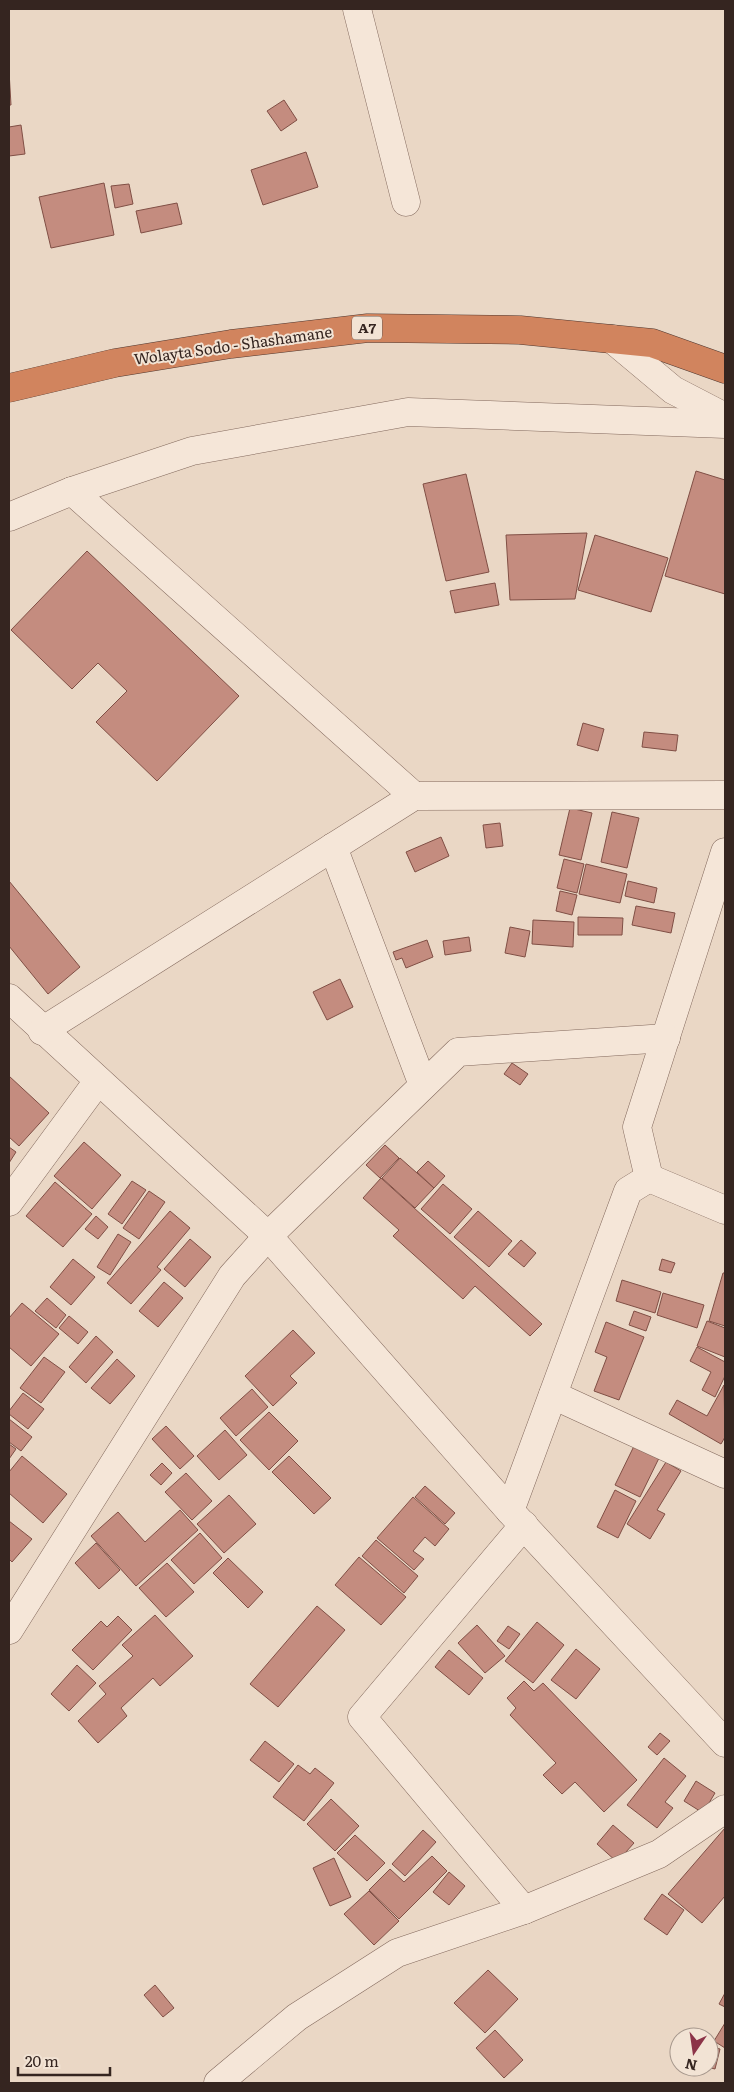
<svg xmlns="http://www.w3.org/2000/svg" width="734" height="2092" font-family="Literata,serif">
<rect width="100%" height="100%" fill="#ead7c5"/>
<g fill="#c48c7f" stroke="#804f45">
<polygon points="9,71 11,105 9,105"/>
<polygon points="284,100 297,120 281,131 267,111"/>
<polygon points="21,125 25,154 9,156 9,127"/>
<polygon points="306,152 318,187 263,205 251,170"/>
<polygon points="104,183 114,235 51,248 39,197"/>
<polygon points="129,184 133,204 115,208 111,186"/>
<polygon points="177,203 182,224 141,233 136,211"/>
<polygon points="696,471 725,480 725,594 665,576"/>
<polygon points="466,474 489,572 446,581 423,484"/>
<polygon points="587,533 575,599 510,600 506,535"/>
<polygon points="595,535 668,558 651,612 578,590"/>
<polygon points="87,551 239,696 157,781 96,722 127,691 98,663 72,689 11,630"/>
<polygon points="495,583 499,605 455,613 450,591"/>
<polygon points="583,723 604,729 598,751 577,745"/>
<polygon points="644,732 678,735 676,751 642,747"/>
<polygon points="570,808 592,813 581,860 559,855"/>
<polygon points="612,812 639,818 627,868 601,862"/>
<polygon points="500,823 503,846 486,848 483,825"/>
<polygon points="441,837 449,856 415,872 406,852"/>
<polygon points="564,859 584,864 577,893 557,888"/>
<polygon points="586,864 627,874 620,903 579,894"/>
<polygon points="9,881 80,967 48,994 9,946"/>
<polygon points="628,881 657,888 654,903 625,896"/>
<polygon points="560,891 577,895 572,915 556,911"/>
<polygon points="636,906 675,913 671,933 632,925"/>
<polygon points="578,917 623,918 622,935 578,935"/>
<polygon points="533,920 574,922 573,947 532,944"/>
<polygon points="510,927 530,931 525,957 505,953"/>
<polygon points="469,937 471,951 445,955 443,941"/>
<polygon points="427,940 433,957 406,968 402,958 396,960 393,952"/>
<polygon points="340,979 353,1007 327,1020 313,992"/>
<polygon points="512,1063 528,1074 520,1085 504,1074"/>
<polygon points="9,1076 49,1113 19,1146 9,1137"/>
<polygon points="84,1142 121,1175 92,1209 54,1176"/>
<polygon points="385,1145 399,1158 380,1178 366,1165"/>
<polygon points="9,1147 16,1152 9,1163"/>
<polygon points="400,1158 434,1188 415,1208 382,1178"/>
<polygon points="428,1161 445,1176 434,1188 417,1172"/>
<polygon points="381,1178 542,1324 530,1336 475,1286 463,1299 393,1236 399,1230 363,1198"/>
<polygon points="132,1181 146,1190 122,1224 108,1214"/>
<polygon points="55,1182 92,1214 63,1247 26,1216"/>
<polygon points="443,1184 472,1209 450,1234 421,1209"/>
<polygon points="149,1191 165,1202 139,1239 123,1228"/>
<polygon points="170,1211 190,1228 157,1267 161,1270 131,1304 107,1283"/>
<polygon points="478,1211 512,1241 489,1267 454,1237"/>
<polygon points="96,1216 108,1227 98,1239 85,1229"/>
<polygon points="118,1234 131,1242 110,1275 97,1267"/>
<polygon points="190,1239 211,1257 185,1287 164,1269"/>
<polygon points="521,1240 536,1253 524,1267 508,1254"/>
<polygon points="73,1259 95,1277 71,1305 50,1287"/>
<polygon points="662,1259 675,1263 671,1273 659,1270"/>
<polygon points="723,1273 725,1273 725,1326 709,1321"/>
<polygon points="622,1280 661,1292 655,1313 616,1301"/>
<polygon points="164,1282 183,1298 158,1327 139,1311"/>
<polygon points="663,1293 704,1305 697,1328 657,1315"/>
<polygon points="47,1298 66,1315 56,1328 35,1311"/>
<polygon points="22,1303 59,1334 31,1366 9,1347 9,1318"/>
<polygon points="634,1311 651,1317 646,1331 629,1325"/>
<polygon points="69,1316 88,1332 78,1344 59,1328"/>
<polygon points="707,1321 725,1328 725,1357 697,1346"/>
<polygon points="606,1322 644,1337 619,1400 594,1391 607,1357 595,1352"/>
<polygon points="293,1330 315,1353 290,1376 297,1383 273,1406 245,1376"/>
<polygon points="96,1336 113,1352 86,1383 69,1367"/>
<polygon points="697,1347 725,1362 725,1376 715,1397 702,1390 711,1372 690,1361"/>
<polygon points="44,1357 65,1372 41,1403 20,1388"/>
<polygon points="117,1359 135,1376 110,1404 91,1388"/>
<polygon points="724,1385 725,1437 721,1444 669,1414 677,1400 707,1416"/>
<polygon points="252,1389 268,1407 236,1436 220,1418"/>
<polygon points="23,1393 44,1409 28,1429 9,1414 9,1411"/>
<polygon points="269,1412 298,1441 269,1470 240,1440"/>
<polygon points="9,1419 32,1437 21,1451 9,1442"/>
<polygon points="166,1426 194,1456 180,1469 152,1439"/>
<polygon points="225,1430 247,1455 219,1480 197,1456"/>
<polygon points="9,1444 16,1449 9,1459"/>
<polygon points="635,1444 660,1456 640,1497 615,1485"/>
<polygon points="22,1456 67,1494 43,1523 9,1493 9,1472"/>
<polygon points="289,1456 331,1498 314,1514 272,1472"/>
<polygon points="666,1462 681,1471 657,1510 665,1514 650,1539 627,1524"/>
<polygon points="162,1463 172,1473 161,1485 150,1475"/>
<polygon points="186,1473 212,1501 192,1520 165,1492"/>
<polygon points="425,1486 455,1513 445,1524 415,1497"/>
<polygon points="615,1490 636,1501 618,1538 597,1527"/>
<polygon points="229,1495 256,1524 224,1553 197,1524"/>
<polygon points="413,1497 449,1529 435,1546 425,1537 413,1551 424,1559 414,1570 377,1538"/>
<polygon points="180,1510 198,1530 136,1586 91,1536 118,1512 145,1542"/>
<polygon points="9,1521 32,1539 12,1562 9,1559"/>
<polygon points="200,1533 222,1558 194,1584 171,1560"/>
<polygon points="376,1540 418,1576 404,1593 362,1556"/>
<polygon points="96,1543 120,1570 99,1589 75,1563"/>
<polygon points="359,1557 406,1597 381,1625 335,1585"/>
<polygon points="228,1558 263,1592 248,1608 213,1573"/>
<polygon points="167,1563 194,1592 166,1617 139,1588"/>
<polygon points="317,1606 345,1630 278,1707 250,1684"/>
<polygon points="155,1615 193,1656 160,1686 153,1678 121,1708 127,1716 98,1743 78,1721 106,1694 99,1686 133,1656 122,1645"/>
<polygon points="118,1616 132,1630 93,1670 72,1650 101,1621 107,1627"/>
<polygon points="537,1622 564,1645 533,1683 505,1661"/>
<polygon points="477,1625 505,1656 485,1673 458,1643"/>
<polygon points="508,1626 520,1634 509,1649 497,1641"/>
<polygon points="576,1649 600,1669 576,1699 551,1680"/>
<polygon points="449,1650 483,1678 469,1695 435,1667"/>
<polygon points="77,1665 96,1683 69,1711 51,1694"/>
<polygon points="524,1681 534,1691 543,1683 637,1780 604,1812 575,1782 562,1794 543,1775 556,1763 510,1715 516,1708 507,1698"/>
<polygon points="660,1733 670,1741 657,1755 648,1747"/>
<polygon points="265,1741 294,1764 279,1782 250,1760"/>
<polygon points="664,1758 686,1776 665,1802 673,1808 657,1828 627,1805"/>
<polygon points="298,1765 310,1774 315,1768 334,1783 304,1821 273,1797"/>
<polygon points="696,1781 715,1793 703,1813 684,1801"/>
<polygon points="331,1799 359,1826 335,1851 307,1824"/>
<polygon points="613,1825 634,1843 617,1862 597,1844"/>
<polygon points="725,1828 725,1896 702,1923 668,1894"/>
<polygon points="423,1830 436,1842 405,1876 392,1864"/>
<polygon points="355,1835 385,1863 367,1881 337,1853"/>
<polygon points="432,1856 447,1871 399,1919 369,1890 390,1869 404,1882"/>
<polygon points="334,1858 351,1897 330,1906 313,1868"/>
<polygon points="449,1872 465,1886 449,1905 433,1892"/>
<polygon points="369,1891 399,1921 374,1945 344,1914"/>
<polygon points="662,1894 684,1910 667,1935 644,1919"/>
<polygon points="488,1970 518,1999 485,2033 454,2003"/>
<polygon points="155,1985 174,2008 163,2017 144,1995"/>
<polygon points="725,1993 725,2007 719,2004"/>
<polygon points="725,2023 725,2048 714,2041"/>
<polygon points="495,2030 523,2060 504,2078 476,2048"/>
<polygon points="709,2046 720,2049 715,2069 707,2067"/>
</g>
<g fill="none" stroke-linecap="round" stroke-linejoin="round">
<g stroke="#83695d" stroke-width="29">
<g id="street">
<polyline points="357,9 406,202"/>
<polyline points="612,339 673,390 725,417"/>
<polyline points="72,491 414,796"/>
<polyline points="9,517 72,491 192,451 408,412 725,424"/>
<polyline points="333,847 423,1085"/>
<polyline points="725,852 637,1127 649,1178 725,1210"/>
<polyline points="9,998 268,1236 510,1511 725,1743"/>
<polyline points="42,1031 414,796 725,795"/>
<polyline points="9,1202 98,1081"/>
<polyline points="553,1395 725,1474"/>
<polyline points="510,1511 628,1191 649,1178"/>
<polyline points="524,1525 362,1717 524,1910"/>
<polyline points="9,1630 232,1276 268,1236 458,1052 666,1038"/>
<polyline points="218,2083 297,2017 397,1953 524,1910 659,1854 725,1809"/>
</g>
</g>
<g stroke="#513931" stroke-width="29">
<polyline id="highway" points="9,388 115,363 231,344 368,328 520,330 652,343 725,369"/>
</g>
<use href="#street" stroke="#f5e6d8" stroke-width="28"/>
<use href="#highway" stroke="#d1845e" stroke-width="28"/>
</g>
<g text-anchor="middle" stroke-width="4" stroke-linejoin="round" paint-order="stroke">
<rect fill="#f2e3d4" stroke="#6e5e56" stroke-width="1" x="352" y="316.5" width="30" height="23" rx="4"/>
<g font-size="14" font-weight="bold" fill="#352520">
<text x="367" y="333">A7</text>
</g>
<g font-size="15" fill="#352520" stroke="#f2e3d4">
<text transform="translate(233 346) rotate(-8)" y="5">Wolayta Sodo - Shashamane</text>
</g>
</g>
<rect width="734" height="2092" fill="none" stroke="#352520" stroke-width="20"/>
<g transform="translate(694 2052) rotate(193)"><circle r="24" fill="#f2e3d4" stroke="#a6978c"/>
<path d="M0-4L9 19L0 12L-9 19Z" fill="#8c3348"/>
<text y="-8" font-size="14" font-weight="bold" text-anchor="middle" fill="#352520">N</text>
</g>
<path d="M18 2067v8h92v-8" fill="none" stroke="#352520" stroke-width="2.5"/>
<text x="25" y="2067" font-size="15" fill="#352520" stroke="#f2e3d4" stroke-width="4" paint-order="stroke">20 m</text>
</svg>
